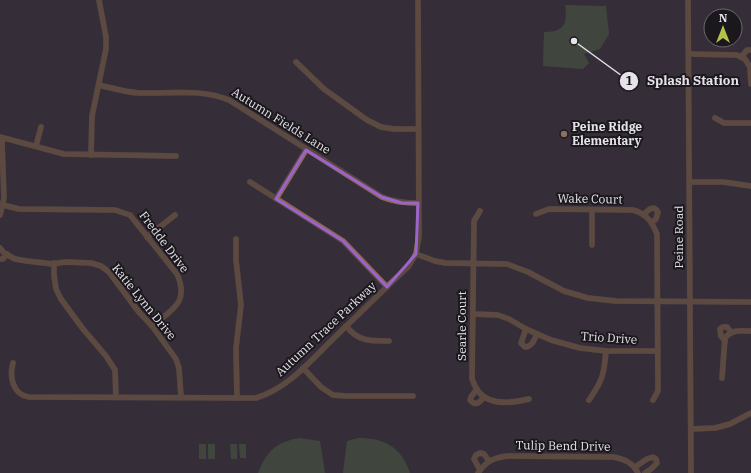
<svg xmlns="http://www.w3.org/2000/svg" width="751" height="473" font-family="'IBM Plex Serif',serif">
<rect width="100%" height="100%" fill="#352e39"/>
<g fill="#4e6244">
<path d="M 565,5 L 606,6 L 609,34 L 600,49 L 584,54 L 589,63 L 583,69 L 543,66 L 544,32 C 564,32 568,24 565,5 Z"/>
<path d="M 299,438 L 320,441 L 325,473 L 258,473 C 266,452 276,442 299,438 Z"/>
<path d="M 358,438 C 385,438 401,447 410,473 L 343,473 L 347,441 Z"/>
<rect x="199" y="444" width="7" height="15"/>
<rect x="208" y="444" width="7" height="15"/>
<polygon points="230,444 237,444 237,459 231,459"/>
<polygon points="239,444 246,444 246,458 240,458"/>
</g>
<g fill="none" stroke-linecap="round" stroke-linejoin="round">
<g stroke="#514b55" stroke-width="6">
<g id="minor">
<polyline points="688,0 691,473"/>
<polyline points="689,54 737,55 745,59 750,67 751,84"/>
<polyline points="741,57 747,50 751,50"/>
<polyline points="296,62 324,89 367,120 381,127 394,129 418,129"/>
<path d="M 99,85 C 112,88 125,92 139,93 C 169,94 200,88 229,100 L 382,197 C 394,202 405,203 418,203"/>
<polyline points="715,118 724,123 751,123"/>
<polyline points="0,137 64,154 176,156"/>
<polyline points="36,146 41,127"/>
<polyline points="91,155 92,116 106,49 106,37 99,0"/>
<polyline points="250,182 343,241 387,287"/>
<polyline points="690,182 723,182 751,186"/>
<polyline points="276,199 306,150"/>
<path d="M 3,205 L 19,209 L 115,210 L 130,215 L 177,274 C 190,303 171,310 152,326"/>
<path d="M 480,211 L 474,221 L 472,379 C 474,383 475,388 478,391 C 489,406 513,403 529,399"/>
<path d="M 536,214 L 549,209 L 633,210 C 647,214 652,222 657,234 L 658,391 L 653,400"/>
<polyline points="0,215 4,198 2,143 3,138"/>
<path d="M 644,215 C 648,209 654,205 658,212 L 656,219 L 652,222"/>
<polyline points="147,237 175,215"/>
<polyline points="236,239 236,260 241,305 236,348 237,398"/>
<polyline points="592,245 592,210"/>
<polyline points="0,248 4,253 15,259 27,261 53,264 65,262 91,263 101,266 109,272 138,311 152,326 176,359 179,368 181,397"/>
<polyline points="416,254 435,261 446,263 507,264 528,272 564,291 588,298 616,301 751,302"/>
<polyline points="0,259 3,259 7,254"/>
<polyline points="54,263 54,275 56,289 61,299 83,329 106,356 115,370 116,397"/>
<polyline points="473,314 498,315 509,319 526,329 551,340 580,348 606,351 658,351"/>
<path d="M 346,326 C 359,342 370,341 389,341"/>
<path d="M 526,329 L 521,343 L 525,347 C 532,347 534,340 537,334"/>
<polyline points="725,341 721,336 720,329 723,327 727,327 731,332"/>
<path d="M 13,363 C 9,377 13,395 29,397 L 256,398 C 289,388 311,360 335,337 C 359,314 383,290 408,267 L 416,254 L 419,236 L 418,0"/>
<polyline points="303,368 321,387 333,395 346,396 413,396"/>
<path d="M 722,378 L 725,338 C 732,329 741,331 751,331"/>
<path d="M 477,389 L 471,397 L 470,400 C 476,407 480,402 484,397"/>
<path d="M 589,400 C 603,380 604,374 606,351"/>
<polyline points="691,429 715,428 730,424 751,413"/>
<polyline points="635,467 647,459 653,457 656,459 657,463 651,469 645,473"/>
<polyline points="480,470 474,459 476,455 480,453 484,454 489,461"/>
<path d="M 478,473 C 486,461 495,457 509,456 L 613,457 C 625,459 633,463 638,473"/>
</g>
</g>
<use href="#minor" stroke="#8d6a48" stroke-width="5.5"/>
</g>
<path d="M0 0H751V473H0ZM 306,150 L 382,197 L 402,203 L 418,203 L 416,254 L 387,287 L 343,241 L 276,199 Z" fill="#352e39" fill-opacity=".55" fill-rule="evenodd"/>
<path fill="none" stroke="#9b63cc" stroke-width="3" stroke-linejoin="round" d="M 306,150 L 382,197 L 402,203 L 418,203 L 416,254 L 387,287 L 343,241 L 276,199 Z"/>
<circle fill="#8d6e63" stroke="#1b181d" stroke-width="1.5" cx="564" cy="134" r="4"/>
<g text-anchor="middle" stroke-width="4" stroke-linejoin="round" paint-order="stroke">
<g font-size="12" fill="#e6e2e9" stroke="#1b181d">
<text transform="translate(281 121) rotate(32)" y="4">Autumn Fields Lane</text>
<text transform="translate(590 199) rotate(1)" y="4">Wake Court</text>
<text transform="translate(679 237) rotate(-90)" y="4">Peine Road</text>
<text transform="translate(164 242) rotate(53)" y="4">Fredde Drive</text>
<text transform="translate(144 302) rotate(51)" y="4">Katie Lynn Drive</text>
<text transform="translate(462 326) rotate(-90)" y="4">Searle Court</text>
<text transform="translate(326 329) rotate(-43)" y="4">Autumn Trace Parkway</text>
<text transform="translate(609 338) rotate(4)" y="4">Trio Drive</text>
<text transform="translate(563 446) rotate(1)" y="4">Tulip Bend Drive</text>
</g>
<g font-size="12" font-weight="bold" fill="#e6e2e9" stroke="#1b181d" text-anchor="start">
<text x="572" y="131">Peine Ridge<tspan x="572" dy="14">Elementary</tspan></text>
</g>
</g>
<path fill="none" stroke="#e6e2e9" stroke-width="1.5" d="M574 41L629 81"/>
<g fill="#e6e2e9" stroke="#1b181d" stroke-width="1.5">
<circle cx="574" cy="41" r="4"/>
<circle cx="629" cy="81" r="10"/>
</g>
<g font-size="12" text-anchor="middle" font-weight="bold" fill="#111">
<text x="629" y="85">1</text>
</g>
<g font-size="13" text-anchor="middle" font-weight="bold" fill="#e6e2e9" stroke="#1b181d" stroke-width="4" stroke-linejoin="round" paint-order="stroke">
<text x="693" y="85">Splash Station</text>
</g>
<g transform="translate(723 28)"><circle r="19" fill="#1b181d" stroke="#6c696f"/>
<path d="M0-3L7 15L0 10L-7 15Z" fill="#b5c249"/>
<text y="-6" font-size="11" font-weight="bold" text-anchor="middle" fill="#e6e2e9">N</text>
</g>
</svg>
